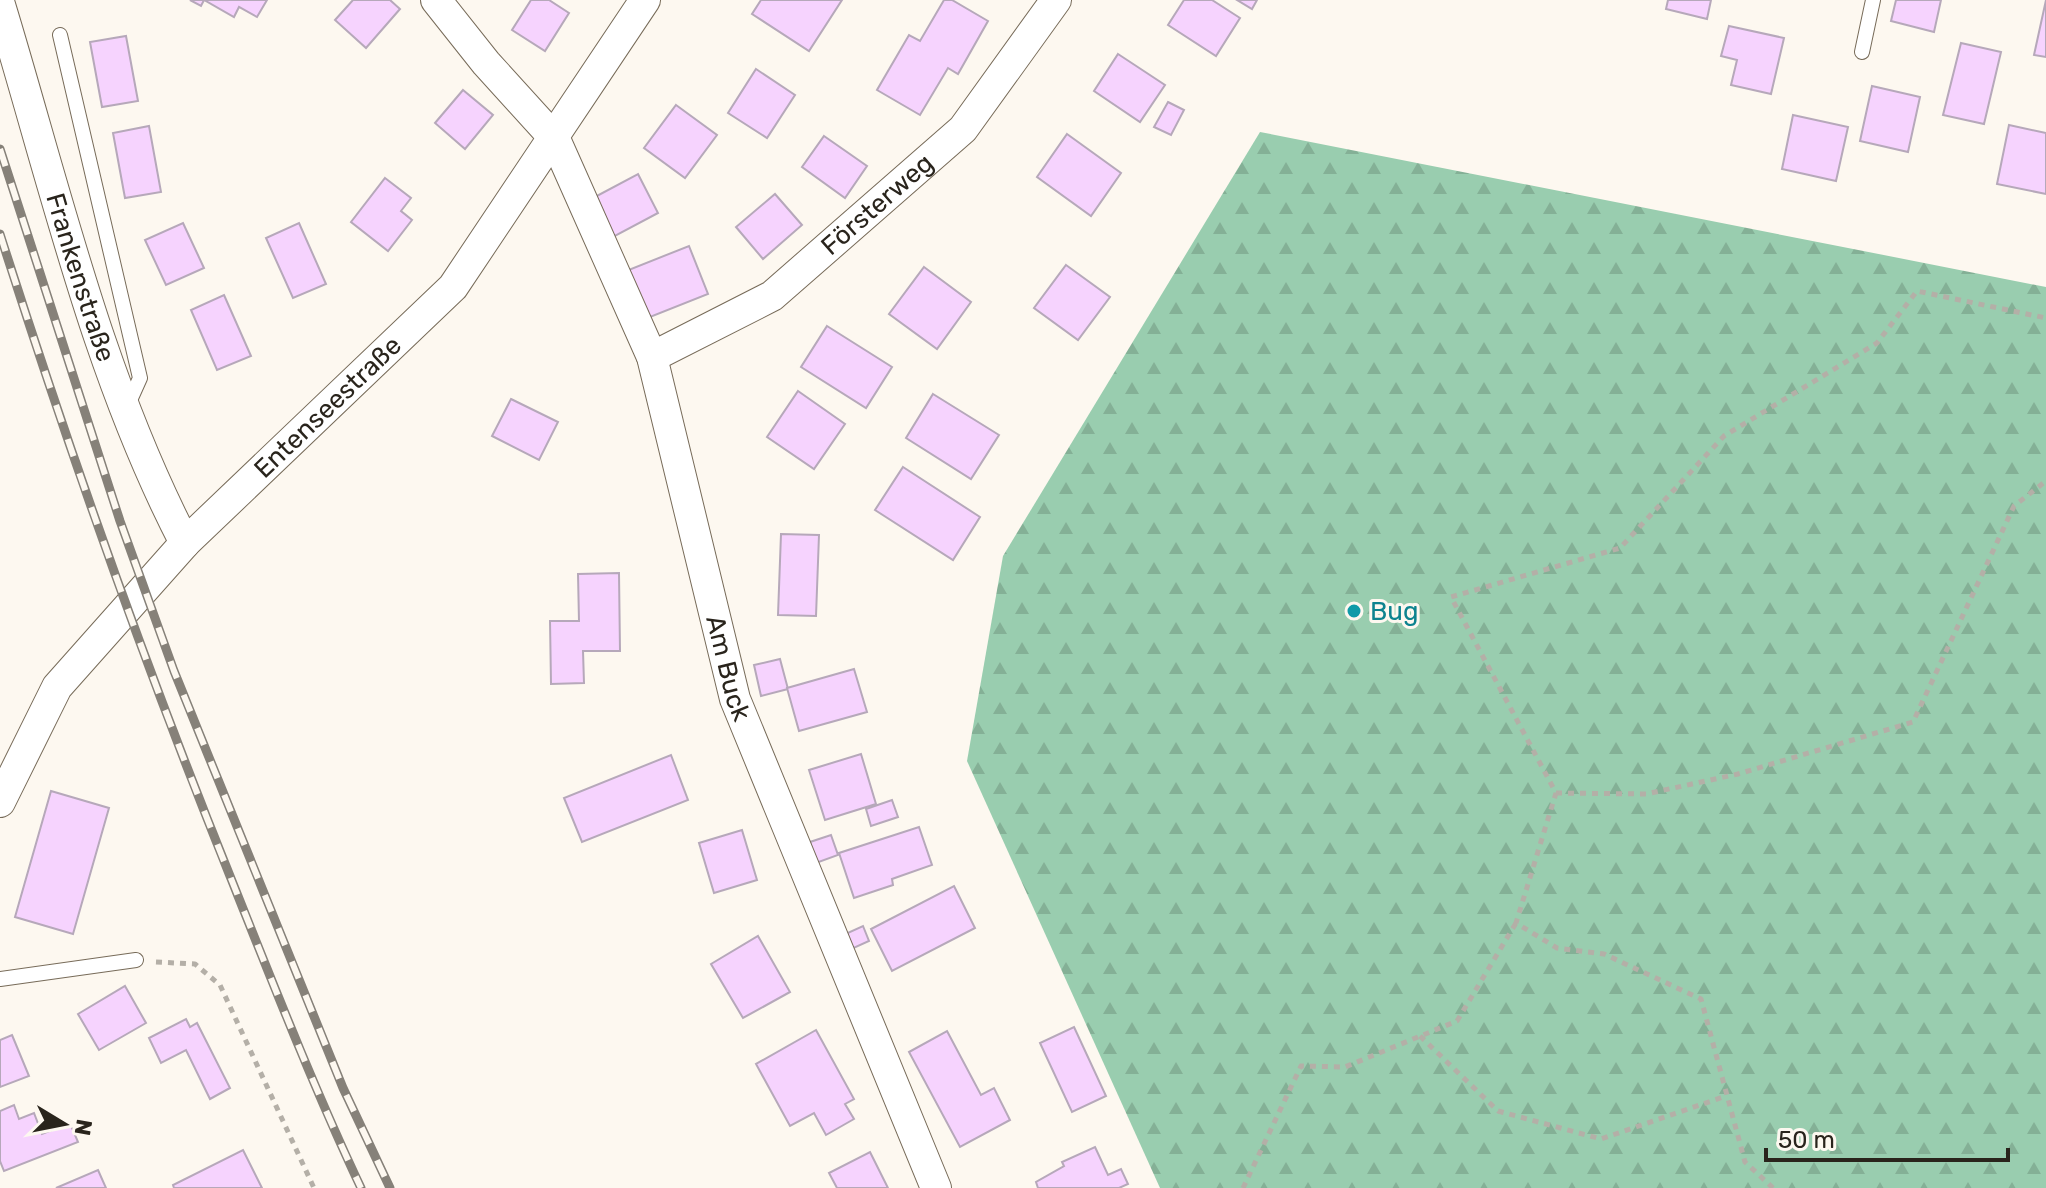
<svg xmlns="http://www.w3.org/2000/svg" width="2046" height="1188" font-family="Rubik,sans-serif">
<defs>
<pattern id="forest-firs" width="22" height="20" patternUnits="userSpaceOnUse" patternTransform="scale(2)"><rect width="22" height="20" fill="#99cdaf"/><path d="M5 1l3.5 6h-7zM16 11l3.5 6h-7z" fill="#84b096"/></pattern>
</defs>
<rect width="100%" height="100%" fill="#fdf8f0"/>
<polygon fill="url(#forest-firs)" points="1260,132 2046,287 2046,1188 1160,1188 967,761 1003,556"/>
<g fill="#f6d3fe" stroke="#b6a8ba" stroke-width="2">
<polygon points="190,0 267,0 257,17 239,7 234,17 204,0 201,6"/>
<polygon points="353,0 390,0 400,9 366,48 335,20"/>
<polygon points="531,0 549,0 569,13 545,51 512,30"/>
<polygon points="761,0 842,0 809,51 752,14"/>
<polygon points="944,0 952,0 988,21 958,74 948,68 920,115 877,90 909,35 920,41"/>
<polygon points="1184,0 1212,0 1240,18 1216,56 1168,25"/>
<polygon points="1237,0 1257,0 1252,9"/>
<polygon points="1668,0 1711,0 1707,19 1666,9"/>
<polygon points="1896,0 1941,0 1934,32 1891,21"/>
<polygon points="2046,0 2046,57 2034,55"/>
<polygon points="1729,26 1784,38 1771,94 1731,85 1737,60 1721,56"/>
<polygon points="126,36 138,101 102,107 90,42"/>
<polygon points="1961,43 2001,52 1984,124 1943,115"/>
<polygon points="1118,54 1165,85 1140,122 1094,91"/>
<polygon points="756,69 795,95 767,138 728,113"/>
<polygon points="1872,86 1920,97 1908,152 1860,141"/>
<polygon points="463,90 493,115 465,149 435,123"/>
<polygon points="1168,102 1184,110 1171,135 1154,127"/>
<polygon points="676,105 717,135 685,178 644,148"/>
<polygon points="1793,115 1848,127 1836,181 1782,169"/>
<polygon points="2009,125 2046,133 2046,194 1997,184"/>
<polygon points="149,126 161,192 125,198 113,133"/>
<polygon points="1067,134 1121,173 1091,216 1037,177"/>
<polygon points="824,136 867,166 845,198 802,167"/>
<polygon points="638,174 658,213 613,237 593,198"/>
<polygon points="385,178 411,198 401,211 412,220 388,251 351,222"/>
<polygon points="775,194 802,225 763,259 736,227"/>
<polygon points="183,223 204,268 166,285 145,240"/>
<polygon points="299,223 326,284 293,298 266,238"/>
<polygon points="689,246 708,294 645,319 626,271"/>
<polygon points="1066,265 1110,297 1078,340 1034,308"/>
<polygon points="924,267 971,302 937,349 889,314"/>
<polygon points="224,295 251,356 217,370 191,310"/>
<polygon points="827,326 892,367 866,408 801,367"/>
<polygon points="798,391 845,424 814,469 767,437"/>
<polygon points="933,394 999,435 971,479 906,438"/>
<polygon points="511,399 558,422 539,460 492,436"/>
<polygon points="903,467 980,517 953,560 875,510"/>
<polygon points="781,534 819,535 816,616 778,615"/>
<polygon points="619,573 620,651 583,651 584,683 551,684 550,621 579,621 578,574"/>
<polygon points="780,659 788,689 761,696 754,665"/>
<polygon points="854,669 867,712 799,731 787,688"/>
<polygon points="861,754 876,804 825,820 809,770"/>
<polygon points="671,755 688,800 582,842 564,798"/>
<polygon points="51,791 109,808 73,934 15,917"/>
<polygon points="892,800 898,817 871,826 866,809"/>
<polygon points="919,827 932,865 892,879 893,885 854,898 839,853"/>
<polygon points="742,830 757,880 714,893 699,843"/>
<polygon points="831,835 838,855 816,863 810,842"/>
<polygon points="954,886 975,928 892,971 871,929"/>
<polygon points="863,926 869,941 847,951 841,936"/>
<polygon points="758,936 790,992 743,1018 711,964"/>
<polygon points="125,986 146,1023 99,1050 78,1014"/>
<polygon points="186,1019 190,1027 197,1023 230,1088 210,1099 186,1050 161,1063 149,1038"/>
<polygon points="1074,1027 1106,1096 1072,1112 1040,1043"/>
<polygon points="816,1030 854,1099 845,1104 854,1119 826,1135 814,1113 790,1126 756,1064"/>
<polygon points="947,1031 981,1095 994,1088 1010,1120 960,1147 909,1052"/>
<polygon points="12,1035 29,1076 0,1087 0,1040"/>
<polygon points="14,1105 19,1119 34,1113 42,1134 70,1123 78,1142 4,1171 0,1161 0,1111"/>
<polygon points="1095,1147 1108,1175 1121,1169 1128,1184 1119,1188 1038,1188 1036,1182 1064,1166 1062,1162"/>
<polygon points="243,1150 262,1188 174,1188 173,1185"/>
<polygon points="870,1152 888,1188 837,1188 829,1173"/>
<polygon points="98,1170 106,1188 56,1188"/>
</g>
<g fill="none" stroke-linecap="round" stroke-linejoin="round">
<g stroke="#776b59" stroke-width="16">
<g id="service">
<polyline points="60,35 140,378 127,407"/>
<polyline points="1862,52 1873,0"/>
<polyline points="0,979 136,960"/>
</g>
</g>
<g stroke="#776b59" stroke-width="32">
<g id="minor">
<path id="s1" d="M 436,0 L 486,63 L 555,139 L 652,357 L 735,699 L 936,1188"/>
<path id="s2" d="M 0,5 C 55,186 97,374 185,543"/>
<path id="s3" d="M 652,357 L 772,296 L 963,129 L 1056,0"/>
<path id="s4" d="M 0,802 L 57,687 L 185,543 L 453,287 L 645,0"/>
</g>
</g>
<g stroke="#b4afa7" stroke-width="5" stroke-dasharray="6 6" stroke-linecap="butt">
<polyline points="1556,793 1646,794 1738,774 1913,722 2014,506 2046,481"/>
<polyline points="156,962 195,964 220,985 314,1188"/>
<polyline points="1420,1036 1498,1111 1601,1139 1726,1096"/>
<polyline points="1243,1188 1301,1066 1345,1067 1457,1021 1516,923"/>
<polyline points="1773,1188 1745,1162 1701,999 1604,954 1557,948 1516,923 1556,793 1451,597 1620,548 1724,436 1877,343 1917,291 2046,318"/>
</g>
<use href="#service" stroke="#fff" stroke-width="14"/>
<use href="#minor" stroke="#fff" stroke-width="30"/>
<g stroke="#868179" stroke-width="9">
<g id="rail">
<polyline points="0,149 120,521 174,671 343,1088 390,1188"/>
<path d="M 0,234 C 69,451 145,665 230,876 C 272,981 313,1086 361,1188"/>
</g>
</g>
<use href="#rail" stroke="#fdf8f0" stroke-width="6" stroke-dasharray="18" stroke-linecap="butt"/>
</g>
<circle fill="#0f9aa8" stroke="#fdf8f0" stroke-width="3" cx="1354" cy="611" r="8"/>
<g text-anchor="middle" stroke-width="6" stroke-linejoin="round" paint-order="stroke">
<g font-size="26" fill="#29241c" stroke="#fdf8f0">
<text dy="9" stroke="none"><textPath href="#s3" startOffset="274">Försterweg</textPath></text>
<text dy="9" stroke="none"><textPath href="#s2" startOffset="284">Frankenstraße</textPath></text>
<text dy="9" stroke="none"><textPath href="#s4" startOffset="518">Entenseestraße</textPath></text>
<text dy="9" stroke="none"><textPath href="#s1" startOffset="742">Am Buck</textPath></text>
</g>
<g font-size="26" fill="#0d838f" stroke="#fdf8f0" text-anchor="start">
<text x="1370" y="620">Bug</text>
</g>
</g>
<g transform="translate(64 1124) rotate(100)" stroke="#fdf8f0" stroke-width="6" paint-order="stroke">
<path d="M0-6L14 30L0 20L-14 30Z" fill="#29241c"/>
<text y="-12" font-size="22" font-weight="bold" text-anchor="middle" fill="#29241c">N</text>
</g>
<path d="M1766 1148v12h242v-12" fill="none" stroke="#29241c" stroke-width="4"/>
<text x="1778" y="1148" font-size="24" fill="#29241c" stroke="#fdf8f0" stroke-width="6" paint-order="stroke">50 m</text>
</svg>
